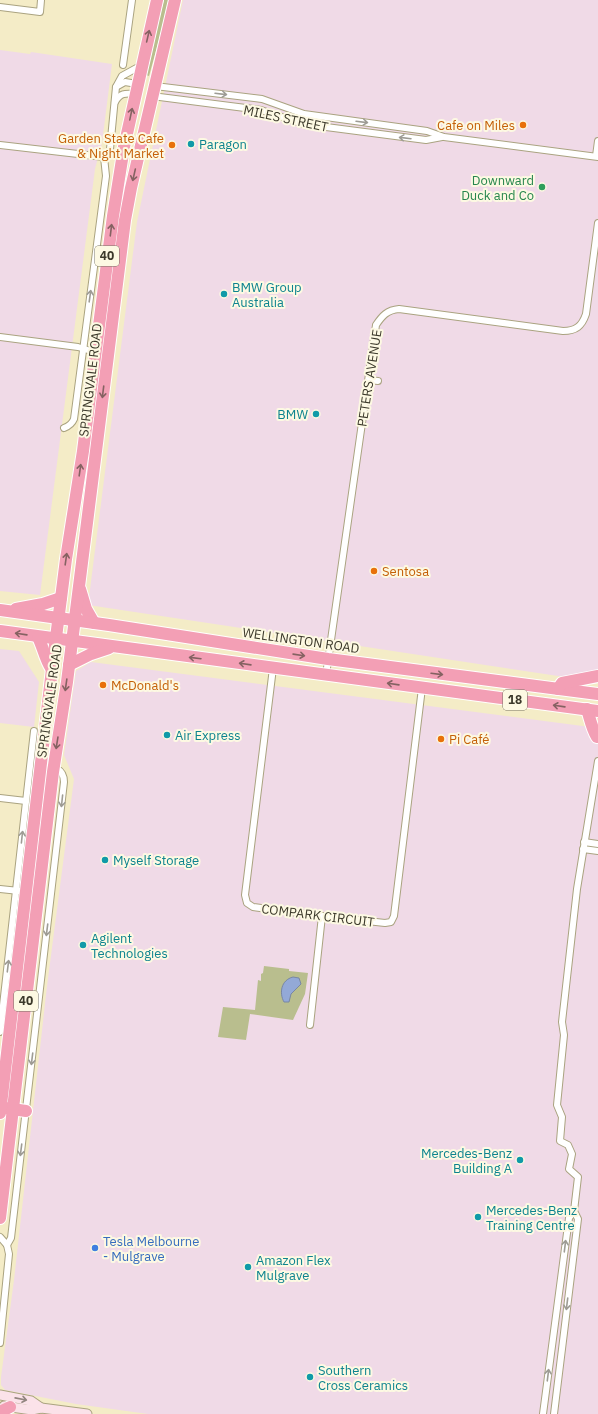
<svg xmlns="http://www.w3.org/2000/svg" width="598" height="1414" font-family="'IBM Plex Sans',sans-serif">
<rect width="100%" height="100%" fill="#f4ecc7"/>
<g fill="#f0dae7">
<polygon points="183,0 598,0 598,682 88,605 137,222"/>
<polygon points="0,50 30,54 31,52 112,64 102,143 95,169 40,595 0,591"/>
<polygon points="0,649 19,651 39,682 34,727 0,723"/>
<polygon points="91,662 598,728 598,1414 148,1414 76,1404 5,1390 1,1385 1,1377 14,1280 47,986 74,779 64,755 76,671"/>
</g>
<g fill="#b9be8e">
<polygon points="164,0 170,0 149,76 146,75 146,69"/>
<polygon points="264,966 289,969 289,971 308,973 305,994 293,1020 250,1014 246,1040 218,1037 223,1007 255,1010 258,980 261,981 261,974 263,973"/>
</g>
<path fill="#93a9d7" stroke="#7987a3" d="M 293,977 L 299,978 L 301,984 L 291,994 L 289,1002 L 284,1002 C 279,993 281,980 293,977 Z"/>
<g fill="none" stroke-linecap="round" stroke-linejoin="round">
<g stroke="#aaa380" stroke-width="8">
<g id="street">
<polyline points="0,7 40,12 41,0"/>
<polyline points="123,65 132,0"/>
<polyline points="155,86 262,99 304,114 427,131 444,137 598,157"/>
<polyline points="116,87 122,76 142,65"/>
<polyline points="152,96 261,110 303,124 426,140 442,137"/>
<path d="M 115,102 C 120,93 125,93 135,94"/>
<polyline points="0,145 104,157"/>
<polyline points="596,156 598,141"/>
<polyline points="104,157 108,154 110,149 116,87 125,82 137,84"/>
<polyline points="0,337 78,347 91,351 97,352"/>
<polyline points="369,380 378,381"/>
<path d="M 64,428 C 69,426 72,424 74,419 L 106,176 L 104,157"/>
<polyline points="273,668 245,895 247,903 253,907 322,916 385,923 391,922 394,916 422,688"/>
<path d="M 326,675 L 376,325 C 382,316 387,310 399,309 L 563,331 C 576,331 582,326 586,314 L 598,223"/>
<polyline points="0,798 26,801"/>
<polyline points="584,842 598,844"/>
<polyline points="583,849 598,851"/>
<polyline points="0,889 19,891"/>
<polyline points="310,1025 322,916"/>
<polyline points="0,1032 34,731"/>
<polyline points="0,1237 7,1245 9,1254 0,1343"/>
<path d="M 7,1245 L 11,1238 L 64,782 C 64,768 53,766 41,765"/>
<polyline points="543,1414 569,1218 574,1211 578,1177 569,1169 572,1154 568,1145 560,1141 562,1117 557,1105 564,1035 562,1022 577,889 598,761"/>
<polyline points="554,1414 578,1219 574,1211"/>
</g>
</g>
<g stroke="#aaa380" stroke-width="11">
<g id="secondary">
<polyline points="0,1395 31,1401 41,1408"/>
<polyline points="4,1406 32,1410 41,1408 87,1414"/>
</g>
</g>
<g stroke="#fff" stroke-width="14">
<g id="highway">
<polyline points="80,589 86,609 94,623"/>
<polyline points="16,609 43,604 61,598"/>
<polyline points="0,610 109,625 328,659 598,694"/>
<polyline points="0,631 598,711"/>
<path d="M 38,637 C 43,647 45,659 51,668"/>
<polyline points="69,665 91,654 109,648"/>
<polyline points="558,689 562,683 598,676"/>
<path d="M 587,709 C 590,719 592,729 597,737"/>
<polyline points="5,1108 26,1111"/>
<polyline points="0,1113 52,669 66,559 83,451 113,216 124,147 157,0"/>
<polyline points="0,1218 53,772 67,682 125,220 131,188 175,0"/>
<polyline points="0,1412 10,1407"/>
</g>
</g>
<use href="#street" stroke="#fff" stroke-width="6"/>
<use href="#secondary" stroke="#fbe2e9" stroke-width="9"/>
<use href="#highway" stroke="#f39fb5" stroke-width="12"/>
</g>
<defs><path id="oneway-shaft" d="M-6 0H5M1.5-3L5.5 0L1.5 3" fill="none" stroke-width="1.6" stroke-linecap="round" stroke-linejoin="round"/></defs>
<g stroke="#856262">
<use href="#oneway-shaft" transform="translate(148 36) rotate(-77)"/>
<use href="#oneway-shaft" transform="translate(131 114) rotate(-78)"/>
<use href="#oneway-shaft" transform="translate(134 175) rotate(103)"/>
<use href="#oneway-shaft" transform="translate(111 230) rotate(-83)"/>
<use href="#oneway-shaft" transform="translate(103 392) rotate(97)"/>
<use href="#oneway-shaft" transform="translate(80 470) rotate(-82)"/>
<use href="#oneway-shaft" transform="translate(66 559) rotate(-82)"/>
<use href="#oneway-shaft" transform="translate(21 634) rotate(-172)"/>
<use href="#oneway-shaft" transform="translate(299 655) rotate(8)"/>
<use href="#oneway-shaft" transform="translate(195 658) rotate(-173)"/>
<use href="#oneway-shaft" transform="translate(245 664) rotate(-172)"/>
<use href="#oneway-shaft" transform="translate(437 674) rotate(7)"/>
<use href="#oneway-shaft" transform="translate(393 684) rotate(-172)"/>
<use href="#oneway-shaft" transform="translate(66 685) rotate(98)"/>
<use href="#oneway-shaft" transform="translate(559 706) rotate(-172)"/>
<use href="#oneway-shaft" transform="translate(57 743) rotate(99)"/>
</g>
<g stroke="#9e9c95">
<use href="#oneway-shaft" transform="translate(221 94) rotate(7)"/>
<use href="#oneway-shaft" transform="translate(362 122) rotate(7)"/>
<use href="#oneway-shaft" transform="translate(405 138) rotate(-173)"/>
<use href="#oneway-shaft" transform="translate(90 296) rotate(-82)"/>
<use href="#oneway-shaft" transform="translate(62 801) rotate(96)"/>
<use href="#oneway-shaft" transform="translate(22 837) rotate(-84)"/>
<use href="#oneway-shaft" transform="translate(47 930) rotate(97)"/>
<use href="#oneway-shaft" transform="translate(8 966) rotate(-83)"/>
<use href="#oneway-shaft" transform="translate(32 1059) rotate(97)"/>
<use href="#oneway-shaft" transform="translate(21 1150) rotate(97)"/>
<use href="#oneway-shaft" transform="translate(565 1246) rotate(-83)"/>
<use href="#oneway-shaft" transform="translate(567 1304) rotate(97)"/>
<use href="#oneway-shaft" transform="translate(548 1375) rotate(-83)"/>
</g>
<use stroke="#928580" href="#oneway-shaft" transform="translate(21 1399) rotate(11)"/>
<g fill="#e8710a" stroke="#fdf9e3" stroke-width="1.5">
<circle cx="523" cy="125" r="4"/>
<circle cx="172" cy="145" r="4"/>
<circle cx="374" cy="571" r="4"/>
<circle cx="103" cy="685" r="4"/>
<circle cx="441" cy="739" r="4"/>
</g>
<g fill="#0f9aa8" stroke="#fdf9e3" stroke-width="1.5">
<circle cx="191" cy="144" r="4"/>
<circle cx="224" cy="294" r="4"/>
<circle cx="316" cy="414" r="4"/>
<circle cx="167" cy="735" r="4"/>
<circle cx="105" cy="860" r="4"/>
<circle cx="83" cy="945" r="4"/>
<circle cx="520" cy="1160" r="4"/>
<circle cx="478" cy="1217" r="4"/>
<circle cx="248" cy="1267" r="4"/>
<circle cx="310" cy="1377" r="4"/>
</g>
<circle fill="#2e9e5b" stroke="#fdf9e3" stroke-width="1.5" cx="542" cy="187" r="4"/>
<circle fill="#3f7fe0" stroke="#fdf9e3" stroke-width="1.5" cx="95" cy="1248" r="4"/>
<g text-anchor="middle" stroke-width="4" stroke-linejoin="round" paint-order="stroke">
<g fill="#fdf9e3" stroke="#767362" stroke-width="1">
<rect x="95" y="246" width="24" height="20" rx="3"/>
<rect x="503" y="690" width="24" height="20" rx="3"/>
<rect x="14" y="991" width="24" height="20" rx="3"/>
</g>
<g font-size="12" font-weight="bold" fill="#3c392b">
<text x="107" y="260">40</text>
<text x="515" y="704">18</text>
<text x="26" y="1005">40</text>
</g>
<g font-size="13" fill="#3c392b" stroke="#fdf9e3">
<text transform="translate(286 118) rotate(12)" y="5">MILES STREET</text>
<text transform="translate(369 378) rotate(-81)" y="5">PETERS AVENUE</text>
<text transform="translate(90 380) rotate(-83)" y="5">SPRINGVALE ROAD</text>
<text transform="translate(301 640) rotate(8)" y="5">WELLINGTON ROAD</text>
<text transform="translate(49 701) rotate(-82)" y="5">SPRINGVALE ROAD</text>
<text transform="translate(318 915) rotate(7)" y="5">COMPARK CIRCUIT</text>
</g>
<g font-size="13" fill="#c56008" stroke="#fdf9e3" text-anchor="start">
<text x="515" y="130" text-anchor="end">Cafe on Miles</text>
<text x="164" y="143" text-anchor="end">Garden State Cafe<tspan x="164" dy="15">&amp; Night Market</tspan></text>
<text x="382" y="576">Sentosa</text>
<text x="111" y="690">McDonald's</text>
<text x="449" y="744">Pi Café</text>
</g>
<g font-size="13" fill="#0d838f" stroke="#fdf9e3" text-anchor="start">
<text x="199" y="149">Paragon</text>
<text x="232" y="292">BMW Group<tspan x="232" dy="15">Australia</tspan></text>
<text x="308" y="419" text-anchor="end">BMW</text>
<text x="175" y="740">Air Express</text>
<text x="113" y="865">Myself Storage</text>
<text x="91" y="943">Agilent<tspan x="91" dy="15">Technologies</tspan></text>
<text x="512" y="1158" text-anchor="end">Mercedes-Benz<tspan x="512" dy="15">Building A</tspan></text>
<text x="486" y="1215">Mercedes-Benz<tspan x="486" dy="15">Training Centre</tspan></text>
<text x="256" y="1265">Amazon Flex<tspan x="256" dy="15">Mulgrave</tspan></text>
<text x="318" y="1375">Southern<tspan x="318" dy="15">Cross Ceramics</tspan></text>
</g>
<g font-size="13" fill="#27864d" stroke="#fdf9e3" text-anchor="end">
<text x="534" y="185">Downward<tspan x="534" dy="15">Duck and Co</tspan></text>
</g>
<g font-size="13" fill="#366cbe" stroke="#fdf9e3" text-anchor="start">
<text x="103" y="1246">Tesla Melbourne<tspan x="103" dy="15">- Mulgrave</tspan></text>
</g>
</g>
</svg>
